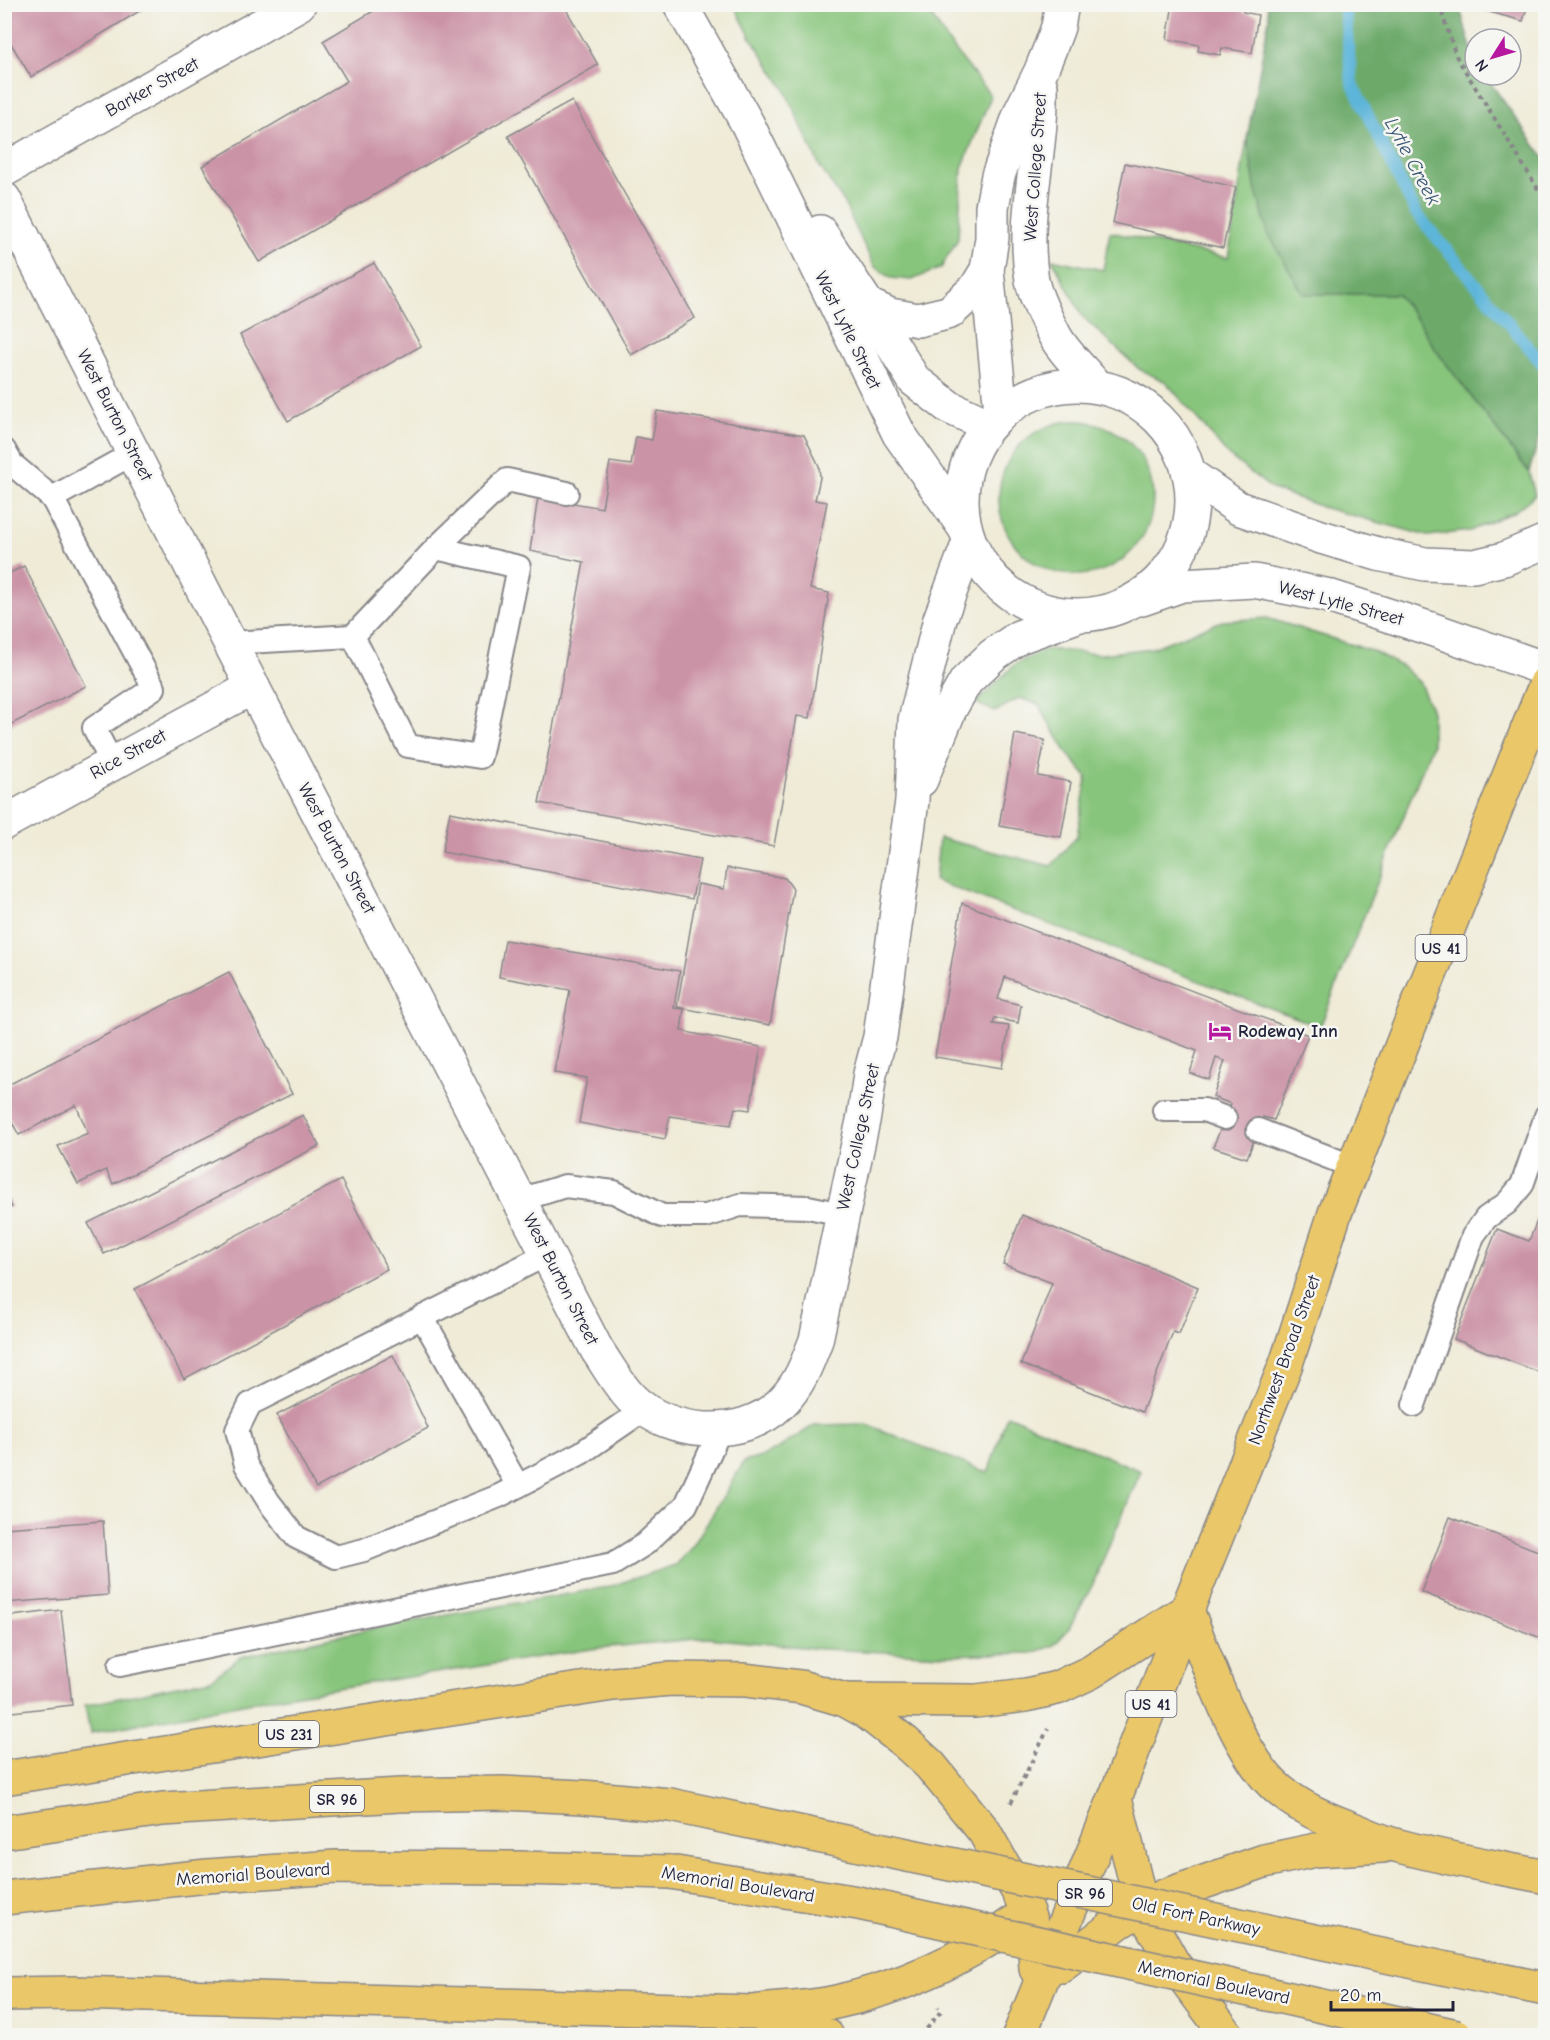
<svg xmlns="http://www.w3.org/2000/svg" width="1550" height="2040" font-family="'Comic Neue',sans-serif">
<rect width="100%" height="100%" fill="#f6f6f2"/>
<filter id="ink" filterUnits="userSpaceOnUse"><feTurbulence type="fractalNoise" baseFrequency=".0167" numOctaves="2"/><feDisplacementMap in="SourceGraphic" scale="12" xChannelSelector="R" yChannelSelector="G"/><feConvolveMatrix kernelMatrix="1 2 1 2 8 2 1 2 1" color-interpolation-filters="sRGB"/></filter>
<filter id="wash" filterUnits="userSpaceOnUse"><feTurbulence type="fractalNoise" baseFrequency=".008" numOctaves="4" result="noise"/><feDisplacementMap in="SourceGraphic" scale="24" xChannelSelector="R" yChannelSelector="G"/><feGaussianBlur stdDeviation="1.35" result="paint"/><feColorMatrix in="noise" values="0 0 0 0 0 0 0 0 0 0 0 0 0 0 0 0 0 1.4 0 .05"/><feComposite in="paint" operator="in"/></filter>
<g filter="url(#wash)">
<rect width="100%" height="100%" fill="#efebd7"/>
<g fill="#87c57b" stroke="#54745b" stroke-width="1.5">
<polygon points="734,5 928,5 927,9 947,40 991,96 962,168 958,239 941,268 912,280 891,278 874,266 843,201 820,167 784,88 750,36"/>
<polygon points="1247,138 1256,191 1303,294 1397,294 1419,322 1435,349 1529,472 1535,495 1515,511 1470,531 1428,536 1325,508 1272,489 1228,455 1166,382 1139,369 1083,317 1052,259 1103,270 1110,232 1228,258"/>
<circle cx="1076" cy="498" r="77"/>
<polygon points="1267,618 1375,652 1403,667 1420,683 1432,711 1432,745 1320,1027 935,881 939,838 1051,866 1077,836 1087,777 1067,753 1038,704 1019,698 995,712 976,703 1015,664 1047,649 1101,654 1152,648 1222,621"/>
<polygon points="1007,1415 1141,1471 1092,1586 1068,1630 1053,1646 1032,1653 944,1655 823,1649 707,1638 598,1648 285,1696 90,1733 85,1705 211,1679 240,1657 379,1627 608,1587 675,1565 693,1546 744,1462 761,1457 779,1448 814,1425 866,1424 988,1473"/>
</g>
<polygon fill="#6daa6b" stroke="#486653" stroke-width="1.5" points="1267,5 1459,5 1475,62 1475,75 1485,75 1545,159 1545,419 1529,472 1435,349 1419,322 1397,294 1303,294 1268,233 1256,191 1247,138 1269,18"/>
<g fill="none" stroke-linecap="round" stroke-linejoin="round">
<polyline stroke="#5db5da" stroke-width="12" points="1344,4 1352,83 1416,213 1546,368"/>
</g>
<g id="blocks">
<g fill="#cb93a6">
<polygon points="4,4 151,4 31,77 4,32"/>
<polygon points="385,4 563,4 598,65 259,262 202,166 347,81 323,41"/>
<polygon points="1173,4 1244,4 1243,12 1258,15 1252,53 1222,48 1220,55 1198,51 1199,45 1167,39"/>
<polygon points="1468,4 1528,4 1523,21 1467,6"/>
<polygon points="572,101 695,318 631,355 508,136"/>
<polygon points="1125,163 1236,187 1223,248 1113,223"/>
<polygon points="374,263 421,346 288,421 240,335"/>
<polygon points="657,411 804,435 819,466 820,478 815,500 827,502 810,589 829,593 810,718 797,716 774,846 539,803 584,562 530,551 538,497 602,508 610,462 631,465 636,437 652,440"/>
<polygon points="24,566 86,686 4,728 4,576"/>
<polygon points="1015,734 1045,740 1038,776 1071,782 1061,837 999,826"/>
<polygon points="450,812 700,860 692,899 442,852"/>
<polygon points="727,868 785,878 793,889 770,1025 677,1007 698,884 724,889"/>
<polygon points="962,903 1308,1035 1274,1120 1263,1117 1247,1158 1213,1147 1231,1104 1213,1097 1225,1061 1216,1058 1209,1080 1190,1073 1197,1051 1005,977 998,999 1021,1005 1018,1023 995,1018 993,1024 1009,1026 1002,1068 935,1057"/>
<polygon points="505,940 680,971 674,1008 684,1009 681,1031 761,1047 750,1110 735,1108 731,1125 670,1116 665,1139 579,1123 587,1078 554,1073 570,990 499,977"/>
<polygon points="229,972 292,1094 113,1184 106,1170 78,1184 58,1146 88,1133 76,1105 19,1135 4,1108 4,1087"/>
<polygon points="303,1115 319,1146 104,1254 88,1223"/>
<polygon points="341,1180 387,1269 184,1379 135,1289"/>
<polygon points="4,1192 12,1207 4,1210"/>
<polygon points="1546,1198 1546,1375 1454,1339 1497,1229 1529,1241"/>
<polygon points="1022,1215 1198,1287 1179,1334 1173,1332 1142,1412 1021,1364 1052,1283 1003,1264"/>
<polygon points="393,1355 428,1428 316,1488 277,1415"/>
<polygon points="1450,1517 1546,1554 1546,1640 1421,1592"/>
<polygon points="103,1521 108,1595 4,1603 4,1528"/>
<polygon points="61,1610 72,1705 4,1713 4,1617"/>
</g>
</g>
</g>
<g filter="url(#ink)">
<use href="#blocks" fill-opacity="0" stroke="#888689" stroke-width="1.5"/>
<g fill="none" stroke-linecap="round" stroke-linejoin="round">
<g stroke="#888689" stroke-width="26">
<g id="lane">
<polyline points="4,450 12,464 52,498"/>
<polyline points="436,548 507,480 567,493"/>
<polyline points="230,643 353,636 408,746 480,757 519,567 436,548 353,636"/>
<polyline points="112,763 94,728 154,688 52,498 134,453"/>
<polyline points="1164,1110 1204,1110 1225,1118"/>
<polyline points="1258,1130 1354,1167"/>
<polyline points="520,1200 565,1186 614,1192 662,1216 706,1216 740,1205 808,1207 842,1214"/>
<polyline points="548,1254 250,1404 237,1430 246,1465 269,1502 296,1537 336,1557 364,1550 499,1496 581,1453 645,1409"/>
<polyline points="422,1317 518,1486"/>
<polyline points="1414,1405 1473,1236 1486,1218 1507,1203 1522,1185 1546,1116"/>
<polyline points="120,1665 613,1564 645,1544 686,1505 721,1428"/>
</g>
</g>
<g stroke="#888689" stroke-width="36">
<g id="street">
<polyline points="680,4 747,123 899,434 964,527"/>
<path d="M 1041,87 C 1043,152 1021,215 1032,280 C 1034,294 1048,323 1055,336 C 1064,353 1084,371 1096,386"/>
<polyline points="4,170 299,4"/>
<path d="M 4,199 L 230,643 L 597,1350 C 608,1366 618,1385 632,1399 C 668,1435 742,1441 780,1404 C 799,1386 807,1364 816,1340 L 864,1116 L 870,1074 L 880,1037 L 912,801 L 915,720 L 940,619 L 969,542"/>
<polyline points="820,232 868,305 914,380 949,407 988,425"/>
<polyline points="868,305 890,315 918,320 943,314 950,312 976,288 987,270"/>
<circle cx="1077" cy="500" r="115"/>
<polyline points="1001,412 987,270 992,238 992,207 998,176 1021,111 1040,73 1051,46 1058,27 1062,4"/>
<polyline points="1189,474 1238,508 1321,537 1378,554 1425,564 1474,566 1504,559 1546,541"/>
<polyline points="1142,599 1182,585 1254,581 1325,595 1431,629 1546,669"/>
<polyline points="921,780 950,709 966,681 993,655 1019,637 1074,617"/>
<polyline points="4,823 253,687"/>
</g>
</g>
<g stroke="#888689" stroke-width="36">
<g id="primary">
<path d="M 1187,1610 C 1208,1663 1231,1735 1267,1778 C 1288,1802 1319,1816 1348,1827 C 1364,1833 1381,1842 1399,1846 C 1447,1859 1497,1867 1546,1877"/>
<polyline points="845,1700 976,1701 1026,1695 1057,1688 1091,1672 1187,1610"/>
<polyline points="4,1778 613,1684 671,1679 745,1680 801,1687 845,1700 865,1711 906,1743 930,1765 984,1831 1020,1895 1027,1912 1034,1932 1036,1969"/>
<polyline points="1115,1798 1142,1908 1173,1963 1228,2036"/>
<polyline points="4,1832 163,1809 400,1795 502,1793 583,1797 670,1805"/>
<polyline points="4,1898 207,1876 335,1867 519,1868 670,1872"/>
<polyline points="1061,1966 1119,1922 1164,1896 1264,1861 1316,1850 1383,1846"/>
<polyline points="1500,1980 1546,1989"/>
<path d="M 4,1994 L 74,1993 L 753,2012 C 781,2008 809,2008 836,2002 C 900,1988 960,1961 1013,1923"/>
<polyline points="764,2015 827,2036"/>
<polyline points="1019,2036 1115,1798 1187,1610 1286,1364 1335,1213 1546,683"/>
</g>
</g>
<g stroke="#888689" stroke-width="4" stroke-dasharray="4.5 4.5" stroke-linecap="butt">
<polyline points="1439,4 1456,56 1546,202"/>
<polyline points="1011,1803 1048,1729"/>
<polyline points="921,2036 941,2011 938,2007"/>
</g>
<use href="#lane" stroke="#fff" stroke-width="22"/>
<use href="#street" stroke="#fff" stroke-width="33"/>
<use href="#primary" stroke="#eac769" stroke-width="33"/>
<g stroke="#888689" stroke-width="36" stroke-linecap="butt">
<g id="primary-bridge">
<polyline points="670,1805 1500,1980"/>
<polyline points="670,1872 858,1903 1457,2036"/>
</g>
</g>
<use href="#primary-bridge" stroke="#eac769" stroke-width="33"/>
</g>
</g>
<defs>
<g id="hotel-bare" transform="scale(1.8)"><path d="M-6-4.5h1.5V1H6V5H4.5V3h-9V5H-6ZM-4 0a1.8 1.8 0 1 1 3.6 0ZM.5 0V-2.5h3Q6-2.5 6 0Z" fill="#b5179e" stroke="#f6f6f2" stroke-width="2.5" paint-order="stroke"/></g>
</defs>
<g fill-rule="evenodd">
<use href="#hotel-bare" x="1220" y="1031"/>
</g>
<g text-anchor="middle" stroke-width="5" stroke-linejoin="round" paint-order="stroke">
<g fill="#f6f6f2" stroke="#626272" stroke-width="1.5">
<rect x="1415.5" y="935" width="51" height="26" rx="4.5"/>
<rect x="1125.5" y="1691" width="51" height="26" rx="4.5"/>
<rect x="259" y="1721" width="60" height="26" rx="4.5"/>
<rect x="310" y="1786" width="54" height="26" rx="4.5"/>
<rect x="1058" y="1880" width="54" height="26" rx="4.5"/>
</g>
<g font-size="16" font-weight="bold" fill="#22223b">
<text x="1441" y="954">US 41</text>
<text x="1151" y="1710">US 41</text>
<text x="289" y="1740">US 231</text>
<text x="337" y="1805">SR 96</text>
<text x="1085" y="1899">SR 96</text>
</g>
<g font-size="18" fill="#22223b" stroke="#f6f6f2">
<text transform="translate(152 87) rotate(-29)" y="6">Barker Street</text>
<text transform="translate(1035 167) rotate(-86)" y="6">West College Street</text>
<text transform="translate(848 330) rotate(64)" y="6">West Lytle Street</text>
<text transform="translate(115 415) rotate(63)" y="6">West Burton Street</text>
<text transform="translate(1341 603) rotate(15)" y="6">West Lytle Street</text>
<text transform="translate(128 754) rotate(-29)" y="6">Rice Street</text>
<text transform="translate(337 848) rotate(62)" y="6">West Burton Street</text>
<text transform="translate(858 1137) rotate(-78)" y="6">West College Street</text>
<text transform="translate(561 1279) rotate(63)" y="6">West Burton Street</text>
<text transform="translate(1284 1360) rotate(-70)" y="6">Northwest Broad Street</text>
<text transform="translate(253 1874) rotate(-4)" y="6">Memorial Boulevard</text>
<text transform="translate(738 1884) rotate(9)" y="6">Memorial Boulevard</text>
<text transform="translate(1196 1916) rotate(12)" y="6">Old Fort Parkway</text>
<text transform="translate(1214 1982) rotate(12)" y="6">Memorial Boulevard</text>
</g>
<g font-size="18" font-weight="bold" fill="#22223b" stroke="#f6f6f2" text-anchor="start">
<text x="1238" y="1037">Rodeway Inn</text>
</g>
<g font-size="20" font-style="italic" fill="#375573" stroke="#f6f6f2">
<text transform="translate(1413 161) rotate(62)" y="7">Lytle Creek</text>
</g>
</g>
<rect width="1550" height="2040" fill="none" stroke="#f6f6f2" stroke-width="24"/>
<g transform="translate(1493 57) rotate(233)"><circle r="28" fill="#f6f6f2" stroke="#a1a1a9" stroke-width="1.5"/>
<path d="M0-4.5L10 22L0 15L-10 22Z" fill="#b5179e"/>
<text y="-9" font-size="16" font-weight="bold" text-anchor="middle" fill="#22223b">N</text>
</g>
<path d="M1331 2001v9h122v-9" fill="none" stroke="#22223b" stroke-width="3"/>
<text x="1340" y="2001" font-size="18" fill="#22223b" stroke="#f6f6f2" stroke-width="4.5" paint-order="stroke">20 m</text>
</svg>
